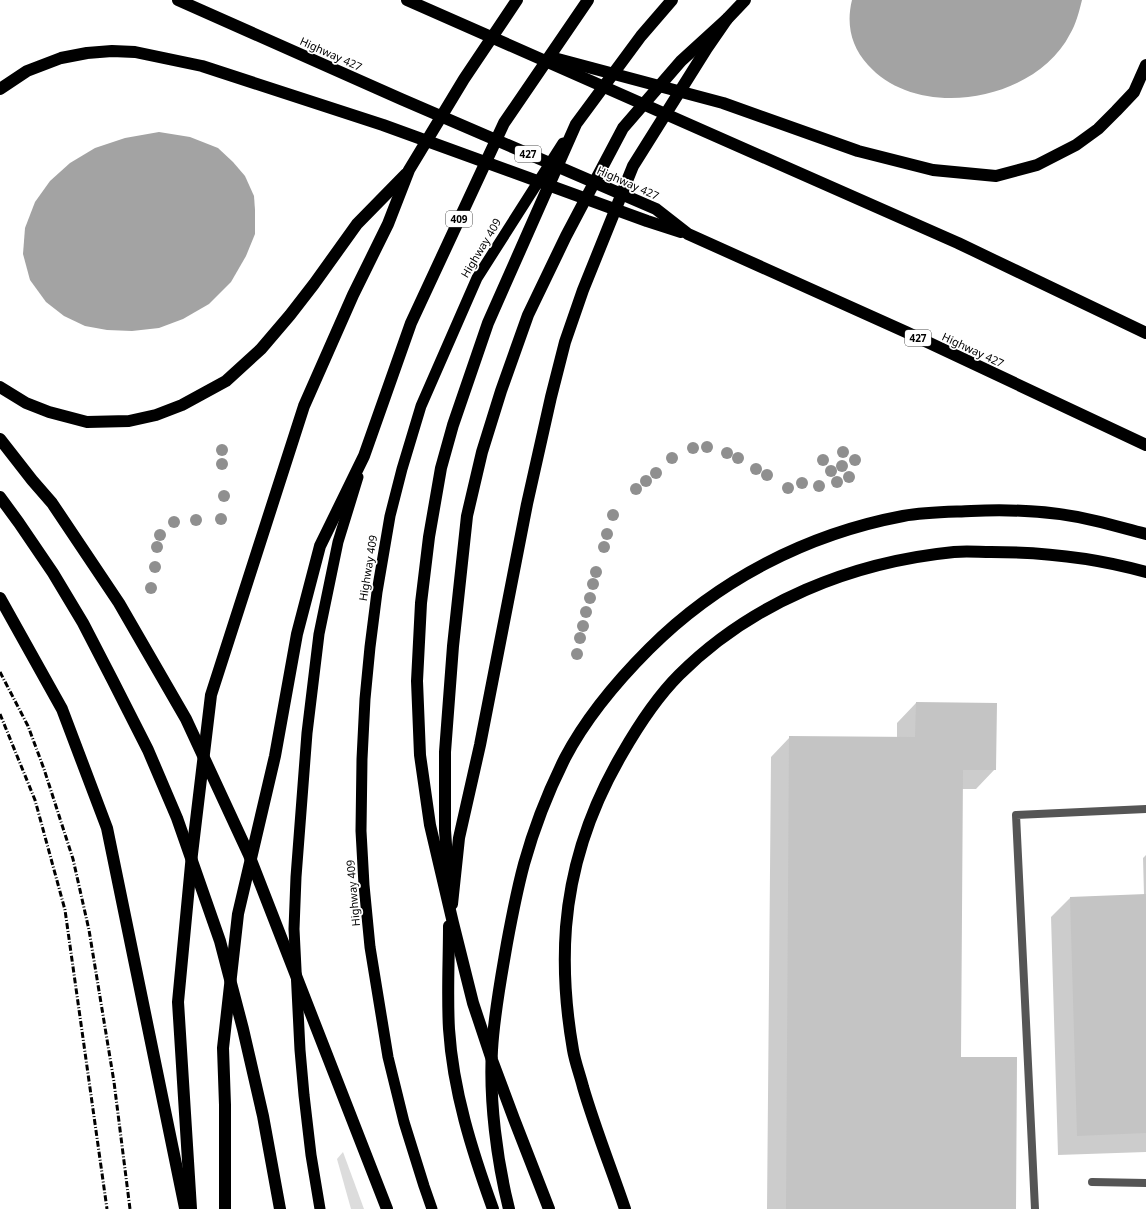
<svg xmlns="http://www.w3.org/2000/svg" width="1146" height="1209" font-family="'Noto Sans',sans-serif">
<rect width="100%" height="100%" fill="#fff"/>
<polygon fill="#dcdcdc" points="343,1152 364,1209 351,1209 337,1159"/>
<g fill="#a3a3a3">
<path d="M 852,0 L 1082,0 C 1079,12 1076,24 1070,34 C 1036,101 919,122 868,65 C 851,47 846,24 852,0 Z"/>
<polygon points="159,132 190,137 218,148 233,162 245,176 254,196 255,210 255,234 246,256 231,282 209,304 183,319 159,328 132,331 107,330 85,326 64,316 46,302 30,280 23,254 25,228 35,202 50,181 70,163 95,148 125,138"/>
</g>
<g fill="#0003">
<polygon points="916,703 996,704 995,769 976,789 962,789 960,1058 1015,1209 767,1209 771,757 790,737 897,738 897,723"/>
<polygon points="1146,855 1146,1152 1058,1155 1051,917 1070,898 1144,895 1143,858"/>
</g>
<g fill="#c4c4c4">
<polygon points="916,702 997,703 996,770 963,770 961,1057 1017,1057 1016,1209 786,1209 789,736 915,737"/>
<polygon points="1146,894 1146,1133 1077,1136 1070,897"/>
</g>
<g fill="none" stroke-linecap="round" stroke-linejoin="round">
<g stroke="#555" stroke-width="8">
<polyline points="1092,1182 1146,1183"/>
<polyline points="1035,1209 1016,815 1146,809"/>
</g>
<g stroke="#000" stroke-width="11">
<polyline points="320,1209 311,1155 304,1095 300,1050 294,929 296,877 307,733 319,634 338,542 358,477"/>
<polyline points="432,1209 424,1186 404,1122 388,1057 370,947 364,885 361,831 362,759 365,699 370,647 377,592 390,516 402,469 421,406 477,278 563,143"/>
</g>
<g stroke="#000" stroke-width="12">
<polyline points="178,0 401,99 656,209 688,234 906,332 1146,445"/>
<polyline points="407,0 958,243 1146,333"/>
<polyline points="554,58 723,103 858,151 933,170 996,176 1037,165 1076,145 1098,129 1116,111 1134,92 1146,65"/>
<polyline points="0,89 27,71 61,58 87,53 112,51 135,52 202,66 383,125 647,221 681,232"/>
<polyline points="0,387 26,403 49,412 87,422 129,421 156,415 182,405 226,381 261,349 290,315 314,284 357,224 406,174"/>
<polyline points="0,439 32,480 52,503 119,603 186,719 249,855 387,1209"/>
<polyline points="0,497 19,523 53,573 83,623 113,681 148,750 177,818 220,941 243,1029 263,1116 280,1209"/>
<polyline points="0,598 62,709 107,828 185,1208"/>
<polyline points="448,874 445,830 445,752 453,646 467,516 482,452 501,391 528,315 566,236 623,128 681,61 727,19 745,0"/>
<polyline points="452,904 459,838 480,745 527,504 551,397 565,342 583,290 633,166 707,48 727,19"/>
<path d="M 449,926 C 449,960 447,995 449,1029 C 453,1091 472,1151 493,1209"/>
<polyline points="191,1209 178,1002 192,854 211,695 304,406 353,295 388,224 409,170 464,79 517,0"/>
<polyline points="225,1209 225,1105 223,1048 238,914 275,756 297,634 320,546 364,456 411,323 504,123 588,0"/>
<path d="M 509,1209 C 497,1161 489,1100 492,1050 C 494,1014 501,978 507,943 C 512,916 517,890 524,864 C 534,828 548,792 565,758 C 586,718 617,681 649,649 C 718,580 807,534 903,516 C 925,512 949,512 971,511 C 1013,509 1056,511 1096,521 C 1113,525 1130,530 1146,534"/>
<polyline points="549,1209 514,1119 492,1060 473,1003 453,923 430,825 420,755 417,681 421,603 429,537 441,468 453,425 488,323 576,124 641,36 672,0"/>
<path d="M 625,1209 C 611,1168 595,1128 583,1087 C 580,1075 575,1062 573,1050 C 566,1010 563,967 566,927 C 571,865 591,807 622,754 C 638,726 656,698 679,675 C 752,602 852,562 954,552 C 966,551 979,552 991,552 C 1043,552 1096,558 1146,572"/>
</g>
<g stroke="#000" stroke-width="3" stroke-dasharray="6 2 1 2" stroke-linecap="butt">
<polyline points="0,672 28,726 44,769 73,859 89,930 114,1082 130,1209"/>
<polyline points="0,714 35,800 65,910 107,1209"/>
</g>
</g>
<g fill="#8f8f8f">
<circle cx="707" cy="447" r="6"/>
<circle cx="693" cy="448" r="6"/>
<circle cx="222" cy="450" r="6"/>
<circle cx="843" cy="452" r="6"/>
<circle cx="727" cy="453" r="6"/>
<circle cx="672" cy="458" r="6"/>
<circle cx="738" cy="458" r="6"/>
<circle cx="823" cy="460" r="6"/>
<circle cx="855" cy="460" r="6"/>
<circle cx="222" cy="464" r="6"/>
<circle cx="842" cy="466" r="6"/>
<circle cx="756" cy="469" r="6"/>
<circle cx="831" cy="471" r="6"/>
<circle cx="656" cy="473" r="6"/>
<circle cx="767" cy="475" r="6"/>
<circle cx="849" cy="477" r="6"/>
<circle cx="646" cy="481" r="6"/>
<circle cx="837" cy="482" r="6"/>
<circle cx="802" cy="483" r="6"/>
<circle cx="819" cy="486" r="6"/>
<circle cx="788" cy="488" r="6"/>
<circle cx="636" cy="489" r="6"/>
<circle cx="224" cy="496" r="6"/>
<circle cx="613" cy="515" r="6"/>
<circle cx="221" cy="519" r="6"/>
<circle cx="196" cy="520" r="6"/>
<circle cx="174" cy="522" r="6"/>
<circle cx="607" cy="534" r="6"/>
<circle cx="160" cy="535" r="6"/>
<circle cx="157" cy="547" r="6"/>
<circle cx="604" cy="547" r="6"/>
<circle cx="155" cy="567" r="6"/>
<circle cx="596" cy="572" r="6"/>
<circle cx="593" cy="584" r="6"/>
<circle cx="151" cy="588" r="6"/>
<circle cx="590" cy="598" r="6"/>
<circle cx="586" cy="612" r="6"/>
<circle cx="583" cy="626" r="6"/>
<circle cx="580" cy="638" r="6"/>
<circle cx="577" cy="654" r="6"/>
</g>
<g text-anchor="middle" stroke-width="3.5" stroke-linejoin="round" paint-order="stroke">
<g fill="#fff" stroke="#4c4c4c" stroke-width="1">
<rect x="515" y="146" width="26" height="16" rx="3"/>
<rect x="446" y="211" width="26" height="16" rx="3"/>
<rect x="905" y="330" width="26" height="16" rx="3"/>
</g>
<g font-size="10" font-weight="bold" fill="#000">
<text x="528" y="158">427</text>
<text x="459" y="223">409</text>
<text x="918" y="342">427</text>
</g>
<g font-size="11" fill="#000" stroke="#fff">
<text transform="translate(331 54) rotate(24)" y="4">Highway 427</text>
<text transform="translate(628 183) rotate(24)" y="4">Highway 427</text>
<text transform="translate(481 248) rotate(-59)" y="4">Highway 409</text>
<text transform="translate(973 350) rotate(25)" y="4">Highway 427</text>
<text transform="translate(368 568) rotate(-81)" y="4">Highway 409</text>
<text transform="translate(353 893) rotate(-95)" y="4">Highway 409</text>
</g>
</g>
</svg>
